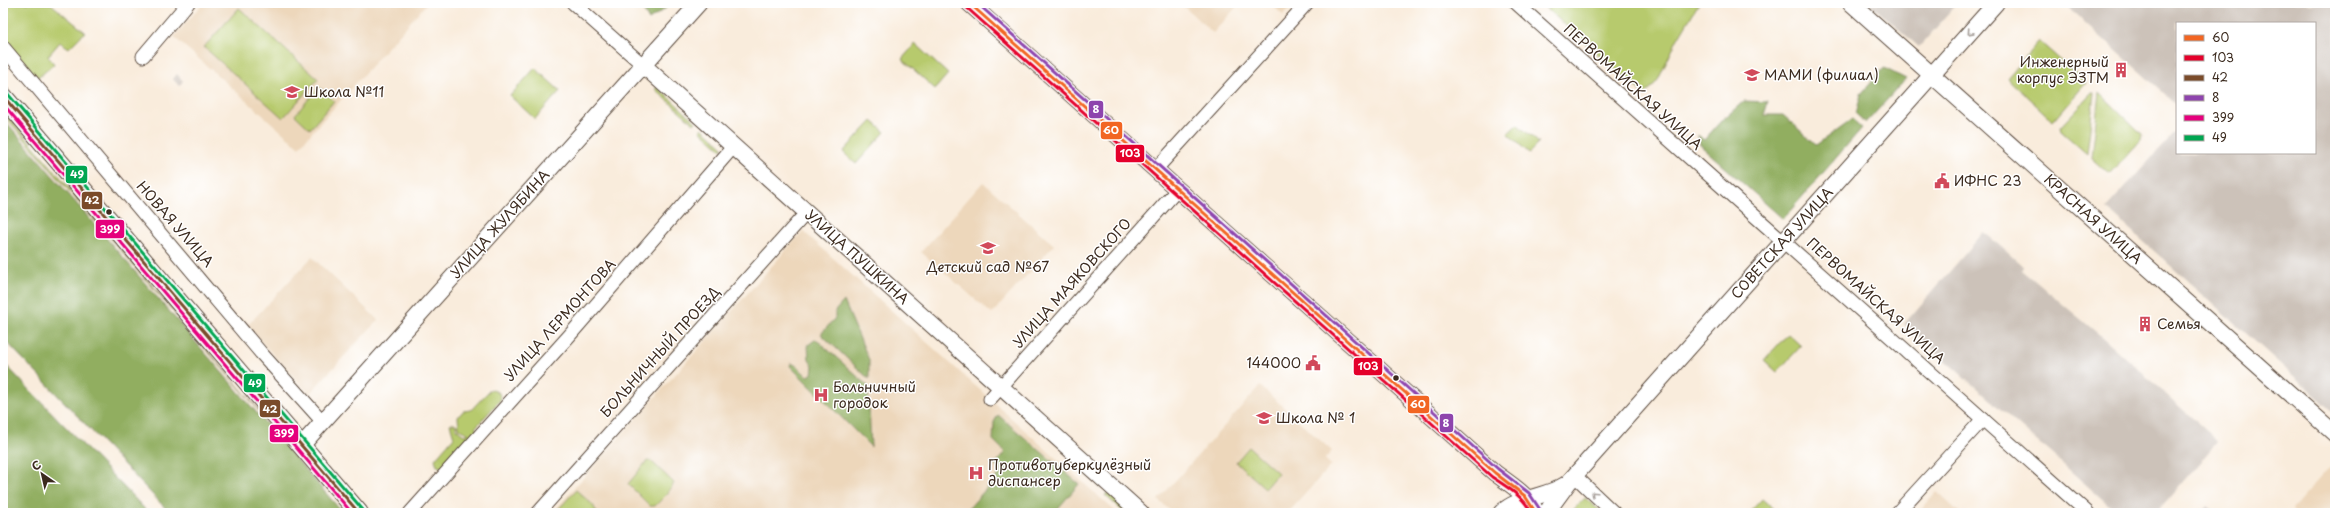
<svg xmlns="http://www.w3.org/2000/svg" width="2338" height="516" font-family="'Playpen Sans',sans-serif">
<rect width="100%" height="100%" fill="#fff"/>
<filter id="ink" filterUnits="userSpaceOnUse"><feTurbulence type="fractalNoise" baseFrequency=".025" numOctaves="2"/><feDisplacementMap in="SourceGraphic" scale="8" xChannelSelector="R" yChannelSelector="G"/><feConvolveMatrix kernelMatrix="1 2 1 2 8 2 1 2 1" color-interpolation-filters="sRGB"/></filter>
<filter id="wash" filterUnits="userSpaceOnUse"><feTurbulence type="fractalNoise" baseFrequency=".012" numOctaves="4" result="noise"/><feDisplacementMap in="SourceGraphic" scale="16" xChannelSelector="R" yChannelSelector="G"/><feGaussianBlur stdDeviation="0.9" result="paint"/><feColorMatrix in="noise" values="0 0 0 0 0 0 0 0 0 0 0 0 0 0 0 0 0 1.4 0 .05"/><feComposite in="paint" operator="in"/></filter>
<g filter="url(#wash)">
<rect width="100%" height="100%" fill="#f9ecdc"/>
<g fill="#edd7bb">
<polygon points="203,3 427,3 299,147 174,37"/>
<polygon points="1180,3 1240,3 1213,33"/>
<polygon points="1270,3 1294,3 1283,15"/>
<polygon points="983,182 1054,245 992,314 921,252"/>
<polygon points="803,231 1117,513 552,513"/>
<polygon points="312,257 378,320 309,394 247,326"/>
<polygon points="1260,386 1332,451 1325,459 1331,465 1288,513 1173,513 1158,500"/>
<polygon points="2335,461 2335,513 2296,513 2292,509"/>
<polygon points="1937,492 1960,513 1918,513"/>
</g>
<g fill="#ccc2b9">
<polygon points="1869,3 1958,3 1919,47"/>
<polygon points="2063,3 2335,3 2335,413 2106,208 2177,130 2177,153 2315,153 2315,23 2177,23 2177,105"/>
<polygon points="177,74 183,81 179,86 173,79"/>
<polygon points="1984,232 2024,267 2022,270 2102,337 2218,441 2156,513 2118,513 1904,324"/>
<polygon points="2207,505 2217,513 2200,513"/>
</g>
<g fill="#b7ca6d" stroke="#797a46">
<polygon points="3,3 50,3 85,32 69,48 60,42 48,56 54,64 38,78 3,39"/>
<polygon points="1540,3 1699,3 1677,40 1658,80 1645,95"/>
<polygon points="239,8 318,79 283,118 204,47"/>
<polygon points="2039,41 2086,83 2053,121 2007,78"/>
<polygon points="915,44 948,74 935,89 902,59"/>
<polygon points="535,68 560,91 535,119 510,96"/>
<polygon points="319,87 334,101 310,129 295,115"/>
<polygon points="657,87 696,122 694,124 655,89"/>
<polygon points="2099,92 2142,134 2141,140 2110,174 2092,158"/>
<polygon points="2092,93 2094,93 2087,154 2061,131 2060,127"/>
<polygon points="3,110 268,421 3,114"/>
<polygon points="872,121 885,132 856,164 843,152"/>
<polygon points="1517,124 1539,143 1529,153 1508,134"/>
<polygon points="702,128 723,147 721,149 700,130"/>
<polygon points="1788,334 1801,346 1777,372 1764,360"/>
<polygon points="491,389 499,393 501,399 475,428 479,431 443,468 437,466 435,459 454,437 450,424 456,424 456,429 464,435 469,434 459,429 458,417 463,411 471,410"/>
<polygon points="1249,447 1278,473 1265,488 1236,462"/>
<polygon points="647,461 651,461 674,483 668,493 655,506 650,506 628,484"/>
<polygon points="576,490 593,505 597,513 555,513"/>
<polygon points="1108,493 1132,513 1125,513 1105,495"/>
<polygon points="1585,498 1603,513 1575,513 1574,509"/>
<polygon points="1762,499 1778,513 1749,513"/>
</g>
<g fill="#91ae60" stroke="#666c3f">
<polygon points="633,3 667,3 666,8 649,20 645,13"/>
<polygon points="1884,68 1906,79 1866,123 1856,114 1861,94"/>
<polygon points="1744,101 1768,102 1764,115 1783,115 1816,145 1852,119 1862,128 1783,219 1700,145 1698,135 1704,140 1721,121"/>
<polygon points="3,118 343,513 170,513 3,338"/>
<polygon points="844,301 869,360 869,379 821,334 835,318 835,311"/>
<path d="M 816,339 L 868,386 L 871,447 L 790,366 L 791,363 C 798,365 801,372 808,376 L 812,374 L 813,366 L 809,360 L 808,345 Z"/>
<polygon points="3,362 142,506 148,513 3,513"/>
<polygon points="998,415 1079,484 1054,513 961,513 970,507 1001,472 995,465 1005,452 993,440 994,422"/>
</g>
</g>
<g filter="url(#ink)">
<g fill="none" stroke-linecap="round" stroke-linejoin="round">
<g stroke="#58473a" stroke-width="15">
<g id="minor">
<polyline points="573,3 643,65"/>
<polyline points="1516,3 2088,513"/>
<polyline points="3,47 261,353 323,422"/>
<polyline points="143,56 188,3"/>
<polyline points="1156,169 1307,3"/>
<polyline points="990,399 1178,189"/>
<polyline points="1574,475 1614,513"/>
<polyline points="410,513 569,336 733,147"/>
<polyline points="538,513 807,212"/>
<polyline points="1897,513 1983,419"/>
</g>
</g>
<g stroke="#58473a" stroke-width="18">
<g id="major">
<path d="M 969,3 L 1495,473 C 1506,481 1534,499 1536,513"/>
<polyline points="1851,3 2335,434"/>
<polyline points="643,65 1141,513"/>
<polyline points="301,446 699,3"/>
<path d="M 1501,513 C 1519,496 1545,498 1565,485"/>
<polyline points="1546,513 1568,483 1996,3"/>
</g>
</g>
<g stroke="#58473a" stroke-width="20">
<polyline id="highway" points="3,96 359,513"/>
</g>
<use href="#minor" stroke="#fff" stroke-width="13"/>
<use href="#major" stroke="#fff" stroke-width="16"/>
<use href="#highway" stroke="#fff" stroke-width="18"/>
<g stroke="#fff" stroke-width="6">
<polyline id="bus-1" points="969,3 1495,473 1525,496 1536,513"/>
</g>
<g stroke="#fff" stroke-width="6">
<path id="bus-2" d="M 966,7 L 1492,477 C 1505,486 1525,497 1531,513"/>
</g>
<g stroke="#fff" stroke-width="6">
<polyline id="bus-3" points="3,96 359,513"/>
</g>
<g stroke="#fff" stroke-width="6">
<polyline id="bus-4" points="977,3 1498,469 1529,493 1541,511"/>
</g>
<g stroke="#fff" stroke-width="6">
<polyline id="bus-5" points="3,104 352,513"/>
</g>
<g stroke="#fff" stroke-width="6">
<polyline id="bus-6" points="7,93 363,510"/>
</g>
<use href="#bus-1" stroke="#f26522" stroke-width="3"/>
<use href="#bus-2" stroke="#e4002b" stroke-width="3"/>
<use href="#bus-3" stroke="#7a4b2a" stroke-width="3"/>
<use href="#bus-4" stroke="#8e44ad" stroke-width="3"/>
<use href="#bus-5" stroke="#e5007d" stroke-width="3"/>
<use href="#bus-6" stroke="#00a651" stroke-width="3"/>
</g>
<defs><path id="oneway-chevron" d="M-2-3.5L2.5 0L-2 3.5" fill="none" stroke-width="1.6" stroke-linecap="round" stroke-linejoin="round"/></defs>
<g stroke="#a79f9a">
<use href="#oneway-chevron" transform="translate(1970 32) rotate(132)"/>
<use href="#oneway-chevron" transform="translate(1594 494) rotate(-137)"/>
</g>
</g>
<defs>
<g id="building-bare" transform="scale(1.2)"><path d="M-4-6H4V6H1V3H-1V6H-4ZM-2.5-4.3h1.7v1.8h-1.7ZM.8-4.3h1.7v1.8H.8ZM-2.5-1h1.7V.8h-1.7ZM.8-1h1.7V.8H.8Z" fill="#d1495b" stroke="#fff" stroke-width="2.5" paint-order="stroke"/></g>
<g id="university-bare" transform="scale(1.2)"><path d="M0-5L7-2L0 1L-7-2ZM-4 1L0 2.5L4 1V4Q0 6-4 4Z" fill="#d1495b" stroke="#fff" stroke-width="2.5" paint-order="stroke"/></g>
<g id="school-bare" transform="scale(1.2)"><path d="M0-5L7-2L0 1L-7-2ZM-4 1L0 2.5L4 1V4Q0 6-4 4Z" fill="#d1495b" stroke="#fff" stroke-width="2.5" paint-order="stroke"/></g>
<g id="civic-bare" transform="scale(1.2)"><path d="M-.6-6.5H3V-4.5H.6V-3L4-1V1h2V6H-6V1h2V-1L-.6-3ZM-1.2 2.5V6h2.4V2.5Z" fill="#d1495b" stroke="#fff" stroke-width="2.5" paint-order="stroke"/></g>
<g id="hospital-bare" transform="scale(1.2)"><path d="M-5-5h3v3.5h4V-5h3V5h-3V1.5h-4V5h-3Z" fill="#d1495b" stroke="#fff" stroke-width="2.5" paint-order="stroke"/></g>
</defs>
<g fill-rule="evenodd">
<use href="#building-bare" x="2121" y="70"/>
<use href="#university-bare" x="1752" y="75"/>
<use href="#school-bare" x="292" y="92"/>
<use href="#civic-bare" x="1942" y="181"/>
<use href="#school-bare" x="988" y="248"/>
<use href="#building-bare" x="2145" y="324"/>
<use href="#civic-bare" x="1313" y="363"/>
<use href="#hospital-bare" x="821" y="395"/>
<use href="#school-bare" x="1264" y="418"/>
<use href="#hospital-bare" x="976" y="473"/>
</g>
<g fill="#3b2a1e" stroke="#fff" stroke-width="1.5">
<circle cx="109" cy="212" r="3.5"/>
<circle cx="1396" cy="378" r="3.5"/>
</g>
<g text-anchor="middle" stroke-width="3" stroke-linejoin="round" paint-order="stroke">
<g font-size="14" fill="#3b2a1e" stroke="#fff" text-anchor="start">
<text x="2109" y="67" text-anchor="end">Инженерный<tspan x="2109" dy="16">корпус ЭЗТМ</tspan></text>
<text x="1764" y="80">МАМИ (филиал)</text>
<text x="304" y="97">Школа №11</text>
<text x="1954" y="186">ИФНС 23</text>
<text x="988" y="272" text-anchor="middle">Детский сад №67</text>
<text x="2157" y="329">Семья</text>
<text x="1301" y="368" text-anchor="end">144000</text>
<text x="833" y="392">Больничный<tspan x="833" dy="16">городок</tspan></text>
<text x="1276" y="423">Школа № 1</text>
<text x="988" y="470">Противотуберкулёзный<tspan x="988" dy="16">диспансер</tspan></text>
</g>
<g font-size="14" fill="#3b2a1e" stroke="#fff">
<text transform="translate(1633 87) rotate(42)" y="5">ПЕРВОМАЙСКАЯ УЛИЦА</text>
<text transform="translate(2093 219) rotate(42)" y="5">КРАСНАЯ УЛИЦА</text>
<text transform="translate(175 224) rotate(49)" y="5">НОВАЯ УЛИЦА</text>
<text transform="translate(500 224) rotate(-48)" y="5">УЛИЦА ЖУЛЯБИНА</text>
<text transform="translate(1782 243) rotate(-48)" y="5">СОВЕТСКАЯ УЛИЦА</text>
<text transform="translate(857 257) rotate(42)" y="5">УЛИЦА ПУШКИНА</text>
<text transform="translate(1072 283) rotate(-48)" y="5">УЛИЦА МАЯКОВСКОГО</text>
<text transform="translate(1876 301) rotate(42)" y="5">ПЕРВОМАЙСКАЯ УЛИЦА</text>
<text transform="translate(560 320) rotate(-48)" y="5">УЛИЦА ЛЕРМОНТОВА</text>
<text transform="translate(660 352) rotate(-48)" y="5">БОЛЬНИЧНЫЙ ПРОЕЗД</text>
</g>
</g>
<g stroke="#fff" stroke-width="1.5">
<rect x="1088" y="100" width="16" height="19" rx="4" fill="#8e44ad"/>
<rect x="1100" y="121" width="23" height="19" rx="4" fill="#f26522"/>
<rect x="1115" y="144" width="30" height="19" rx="4" fill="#e4002b"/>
<rect x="65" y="165" width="23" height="19" rx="4" fill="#00a651"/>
<rect x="81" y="191" width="22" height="19" rx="4" fill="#7a4b2a"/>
<rect x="95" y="219" width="30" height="20" rx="4" fill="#e5007d"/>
<rect x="1353" y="357" width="30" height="19" rx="4" fill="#e4002b"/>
<rect x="243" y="373" width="23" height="20" rx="4" fill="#00a651"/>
<rect x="1407" y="395" width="23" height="19" rx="4" fill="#f26522"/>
<rect x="259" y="399" width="22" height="19" rx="4" fill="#7a4b2a"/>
<rect x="1439" y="413" width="15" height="20" rx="4" fill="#8e44ad"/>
<rect x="269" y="424" width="30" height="19" rx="4" fill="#e5007d"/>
</g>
<g font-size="11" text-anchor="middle" font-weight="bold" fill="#fff">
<text x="1096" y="113">8</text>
<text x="1111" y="134">60</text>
<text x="1130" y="157">103</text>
<text x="77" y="178">49</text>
<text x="92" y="204">42</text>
<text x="110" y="233">399</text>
<text x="1368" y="370">103</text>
<text x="255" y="387">49</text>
<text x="1418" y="408">60</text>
<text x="270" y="413">42</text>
<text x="1446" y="427">8</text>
<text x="284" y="437">399</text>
</g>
<rect width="2338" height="516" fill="none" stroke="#fff" stroke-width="16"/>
<rect x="2176" y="22" width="140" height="132" fill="#ffffff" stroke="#b1aaa5"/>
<rect x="2184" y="35" width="20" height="6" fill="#f26522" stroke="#b1aaa5"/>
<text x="2212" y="42" font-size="12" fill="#3b2a1e">60</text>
<rect x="2184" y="55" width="20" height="6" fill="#e4002b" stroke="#b1aaa5"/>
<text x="2212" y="62" font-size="12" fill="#3b2a1e">103</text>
<rect x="2184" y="75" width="20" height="6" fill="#7a4b2a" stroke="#b1aaa5"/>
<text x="2212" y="82" font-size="12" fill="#3b2a1e">42</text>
<rect x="2184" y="95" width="20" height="6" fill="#8e44ad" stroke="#b1aaa5"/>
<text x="2212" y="102" font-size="12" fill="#3b2a1e">8</text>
<rect x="2184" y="115" width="20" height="6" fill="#e5007d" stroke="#b1aaa5"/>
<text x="2212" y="122" font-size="12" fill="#3b2a1e">399</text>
<rect x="2184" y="135" width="20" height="6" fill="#00a651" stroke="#b1aaa5"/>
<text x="2212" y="142" font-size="12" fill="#3b2a1e">49</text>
<g transform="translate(42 474) rotate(326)" stroke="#ffffff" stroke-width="3" paint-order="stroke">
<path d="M0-3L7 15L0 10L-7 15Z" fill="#3b2a1e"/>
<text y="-6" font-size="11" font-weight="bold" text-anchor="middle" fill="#3b2a1e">С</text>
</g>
</svg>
